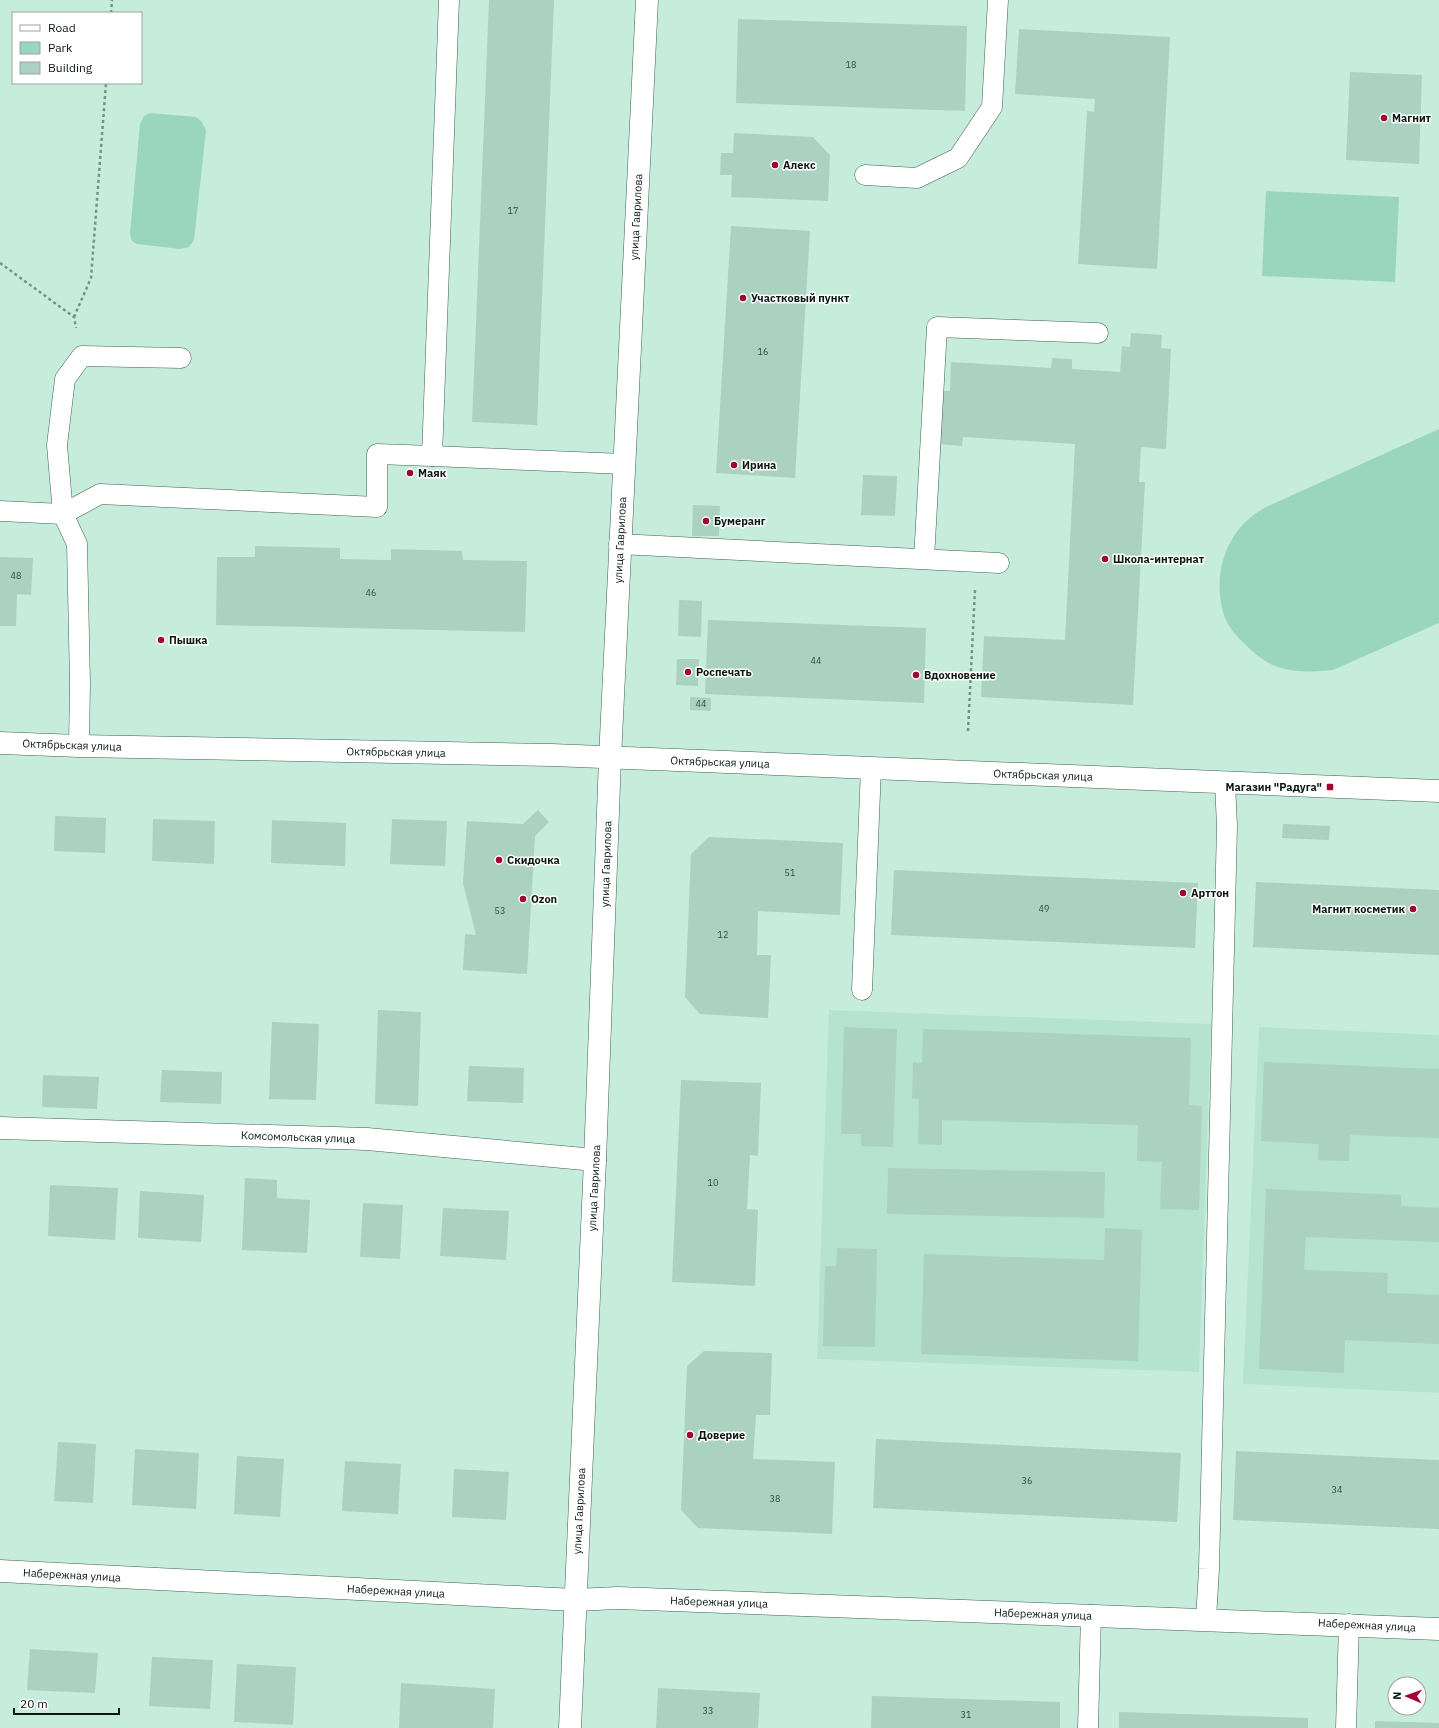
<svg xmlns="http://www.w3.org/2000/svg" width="1439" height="1728" font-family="'IBM Plex Sans',sans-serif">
<rect width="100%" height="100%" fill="#c6ecdc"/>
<g fill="#b5e3cf">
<polygon points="829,1010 1211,1024 1199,1372 817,1359"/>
<polygon points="1259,1027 1439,1035 1439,1393 1243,1384"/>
</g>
<g fill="#99d6bd">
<polygon points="150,113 196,117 201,121 206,130 194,240 189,247 180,249 137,244 132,241 130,234 140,124 144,116"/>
<polygon points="1266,191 1399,197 1395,282 1262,276"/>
<path d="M 1439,429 L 1439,623 L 1333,670 C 1314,672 1291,673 1273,665 C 1263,661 1254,653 1246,645 C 1241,640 1234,634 1230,627 C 1224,619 1221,606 1220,595 C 1217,559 1233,524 1266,507 Z"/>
</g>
<g fill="#abd1c1">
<polygon points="489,0 554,0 537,425 472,422"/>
<polygon points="738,19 967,26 965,111 736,103"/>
<polygon points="1019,29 1170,37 1157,269 1078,264 1087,111 1094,112 1095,99 1015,94"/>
<polygon points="1350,72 1422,75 1419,164 1346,160"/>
<polygon points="734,133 813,137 830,155 828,201 731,197 732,175 720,175 721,153 733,153"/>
<polygon points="731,226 810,231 795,478 716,473"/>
<polygon points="1131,333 1162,335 1161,348 1171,349 1166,449 1141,447 1139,482 1145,482 1133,705 981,697 984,636 1065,640 1075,444 963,437 962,446 938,444 941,391 950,391 951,362 1051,368 1052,358 1072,359 1072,369 1120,372 1122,346 1130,347"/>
<polygon points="863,475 897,476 895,516 861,515"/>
<polygon points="693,505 720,506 719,536 692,536"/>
<polygon points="255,546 340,548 340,559 391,560 391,549 462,551 463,560 527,561 525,632 216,625 217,557 255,557"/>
<polygon points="0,557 33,558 31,595 17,594 16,626 0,626"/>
<polygon points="679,600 702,601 701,637 678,636"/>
<polygon points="708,620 926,628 924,703 705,694"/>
<polygon points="677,659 699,659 698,686 676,685"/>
<polygon points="690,697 711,698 711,711 690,710"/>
<polygon points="538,810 549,822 535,836 527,974 463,970 465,934 476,935 463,883 467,821 523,824"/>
<polygon points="55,816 106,818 105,853 54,851"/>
<polygon points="153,819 215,821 214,864 152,861"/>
<polygon points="392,819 447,821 445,866 390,864"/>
<polygon points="272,820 346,823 345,866 271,863"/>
<polygon points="1283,824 1330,826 1329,840 1282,838"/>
<polygon points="709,837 843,843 840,915 758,911 757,955 771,955 768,1018 700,1014 685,997 691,854"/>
<polygon points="894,870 1198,883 1195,948 891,935"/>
<polygon points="1256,882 1439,890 1439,955 1253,947"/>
<polygon points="378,1010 421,1012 418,1106 375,1104"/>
<polygon points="272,1022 319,1024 316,1100 269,1099"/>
<polygon points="844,1027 897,1029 893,1147 861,1146 861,1134 841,1134"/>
<polygon points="923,1029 1191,1038 1189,1105 1202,1106 1199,1210 1160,1209 1162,1162 1137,1161 1138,1125 942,1120 942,1145 918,1144 919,1099 912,1099 913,1062 922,1063"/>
<polygon points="1264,1062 1439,1069 1439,1138 1350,1135 1349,1161 1318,1160 1319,1144 1261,1141"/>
<polygon points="469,1066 524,1068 523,1103 467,1101"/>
<polygon points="162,1070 222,1072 221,1104 160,1102"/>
<polygon points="43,1075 99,1077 97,1109 42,1107"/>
<polygon points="681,1080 761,1083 758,1156 750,1155 747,1209 758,1210 755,1286 672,1282"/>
<polygon points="888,1168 1105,1172 1104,1218 887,1214"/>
<polygon points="245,1178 277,1180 277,1198 310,1200 307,1253 242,1250"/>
<polygon points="50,1185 118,1188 115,1240 48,1236"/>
<polygon points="1266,1189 1401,1195 1401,1206 1439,1208 1439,1242 1306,1237 1304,1270 1388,1273 1387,1293 1439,1295 1439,1344 1345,1340 1344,1373 1259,1369"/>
<polygon points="140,1191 204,1195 201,1242 138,1238"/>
<polygon points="363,1203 403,1205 400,1259 360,1257"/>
<polygon points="443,1208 509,1211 506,1260 440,1256"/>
<polygon points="1105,1228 1142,1230 1138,1361 921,1354 924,1254 1104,1260"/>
<polygon points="837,1248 877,1249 875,1347 823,1346 825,1266 836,1266"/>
<polygon points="704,1351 772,1353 770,1415 756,1415 753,1459 835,1462 832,1534 698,1528 681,1510 687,1366"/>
<polygon points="876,1439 1181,1453 1177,1522 873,1508"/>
<polygon points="58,1442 96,1444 93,1503 54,1501"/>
<polygon points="135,1449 199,1453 196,1509 132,1505"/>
<polygon points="1236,1451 1439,1460 1439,1529 1233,1520"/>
<polygon points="237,1456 284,1459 280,1517 234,1514"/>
<polygon points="345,1461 401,1464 398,1514 342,1511"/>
<polygon points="454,1469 509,1472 506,1520 452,1517"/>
<polygon points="30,1649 98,1653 95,1693 27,1690"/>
<polygon points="152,1657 213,1660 210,1709 149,1706"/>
<polygon points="237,1664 296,1667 293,1725 234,1722"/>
<polygon points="401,1683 495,1689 493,1728 399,1728"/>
<polygon points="658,1688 760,1693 758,1728 656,1728"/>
<polygon points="872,1696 1060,1702 1060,1728 871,1728"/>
<polygon points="1119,1712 1308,1718 1308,1728 1119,1728"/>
<polygon points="1375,1721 1439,1723 1439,1728 1375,1728"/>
</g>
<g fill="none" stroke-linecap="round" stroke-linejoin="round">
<g stroke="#3f6153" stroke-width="21">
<g id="service">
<polyline points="865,175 917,178 958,158 992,107 998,0"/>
<polyline points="181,358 82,356 65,379 57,445 63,514 100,494 377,507 377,454 432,456 449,0"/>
<polyline points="432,456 624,464"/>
<polyline points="0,511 63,514 77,544 80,683 79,746"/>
<polyline points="619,544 999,563"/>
<polyline points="924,559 937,327 1098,333"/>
<polyline points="862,990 871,768"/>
<polyline points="1206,1619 1209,1569 1227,826 1225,783"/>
<polyline points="1088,1728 1091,1615"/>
<polyline points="1346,1728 1349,1624"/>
</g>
</g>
<g stroke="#3f6153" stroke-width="23">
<g id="minor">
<polyline points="0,1128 367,1139 595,1160"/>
<polyline points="0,1571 575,1600"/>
</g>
</g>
<g stroke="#3f6153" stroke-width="23">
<g id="tertiary">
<polyline points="0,743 79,746 552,755 1439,791"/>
<polyline points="575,1600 618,1598 1439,1629"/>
<polyline points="570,1728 595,1160 610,758 647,0"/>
</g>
</g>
<g stroke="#769286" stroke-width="2.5" stroke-dasharray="3 3" stroke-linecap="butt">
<polyline points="111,13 112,0"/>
<polyline points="0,263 74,317 76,328"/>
<polyline points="74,317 91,278 106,83"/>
<polyline points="968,731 975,590"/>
</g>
<use href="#service" stroke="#fff" stroke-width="20"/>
<use href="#minor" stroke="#fff" stroke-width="22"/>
<use href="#tertiary" stroke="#fff" stroke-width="22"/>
</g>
<g fill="#a3042f" stroke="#fff" stroke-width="1.5">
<circle cx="1384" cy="118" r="4"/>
<circle cx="775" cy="165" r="4"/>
<circle cx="743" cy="298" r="4"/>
<circle cx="734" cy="465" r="4"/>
<circle cx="410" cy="473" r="4"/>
<circle cx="706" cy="521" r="4"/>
<circle cx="1105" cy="559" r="4"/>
<circle cx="161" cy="640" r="4"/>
<circle cx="688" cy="672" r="4"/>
<circle cx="916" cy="675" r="4"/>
<rect x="1326" y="783" width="8" height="8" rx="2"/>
<circle cx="499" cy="860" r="4"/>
<circle cx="1183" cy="893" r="4"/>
<circle cx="523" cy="899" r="4"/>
<circle cx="1413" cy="909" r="4"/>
<circle cx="690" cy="1435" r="4"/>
</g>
<g text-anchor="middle" stroke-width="3" stroke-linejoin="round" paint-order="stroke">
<g font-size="9" fill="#32463e">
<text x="851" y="68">18</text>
<text x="513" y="214">17</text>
<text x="763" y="355">16</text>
<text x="16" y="579">48</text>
<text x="371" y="596">46</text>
<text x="816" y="664">44</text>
<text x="701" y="707">44</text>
<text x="790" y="876">51</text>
<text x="1044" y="912">49</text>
<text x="500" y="914">53</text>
<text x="723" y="938">12</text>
<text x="713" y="1186">10</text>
<text x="1027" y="1484">36</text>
<text x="1337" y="1493">34</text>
<text x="775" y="1502">38</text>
<text x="708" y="1714">33</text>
<text x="966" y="1718">31</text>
</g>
<g font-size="11" font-weight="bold" fill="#0a1813" stroke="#fff" text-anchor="start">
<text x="1392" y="122">Магнит</text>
<text x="783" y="169">Алекс</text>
<text x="751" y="302">Участковый пункт</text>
<text x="742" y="469">Ирина</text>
<text x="418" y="477">Маяк</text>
<text x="714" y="525">Бумеранг</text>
<text x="1113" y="563">Школа-интернат</text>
<text x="169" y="644">Пышка</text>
<text x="696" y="676">Роспечать</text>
<text x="924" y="679">Вдохновение</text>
<text x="1322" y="791" text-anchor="end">Магазин "Радуга"</text>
<text x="507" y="864">Скидочка</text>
<text x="1191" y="897">Арттон</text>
<text x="531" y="903">Ozon</text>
<text x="1405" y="913" text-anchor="end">Магнит косметик</text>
<text x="698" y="1439">Доверие</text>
</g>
<g font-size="11" fill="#0a1813" stroke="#fff">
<text transform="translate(636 217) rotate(-87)" y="4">улица Гаврилова</text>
<text transform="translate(620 540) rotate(-87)" y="4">улица Гаврилова</text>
<text transform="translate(72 745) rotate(2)" y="4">Октябрьская улица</text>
<text transform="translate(396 752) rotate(1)" y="4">Октябрьская улица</text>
<text transform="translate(720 762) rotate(2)" y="4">Октябрьская улица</text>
<text transform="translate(1043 775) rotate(2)" y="4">Октябрьская улица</text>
<text transform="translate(606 864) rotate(-88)" y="4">улица Гаврилова</text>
<text transform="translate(298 1137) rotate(2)" y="4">Комсомольская улица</text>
<text transform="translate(594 1188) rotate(-87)" y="4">улица Гаврилова</text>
<text transform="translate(579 1511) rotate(-87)" y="4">улица Гаврилова</text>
<text transform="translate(72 1575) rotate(3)" y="4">Набережная улица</text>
<text transform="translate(396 1591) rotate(3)" y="4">Набережная улица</text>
<text transform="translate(719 1602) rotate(2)" y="4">Набережная улица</text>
<text transform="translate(1043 1614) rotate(2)" y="4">Набережная улица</text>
<text transform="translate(1367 1625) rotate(3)" y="4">Набережная улица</text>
</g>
</g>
<rect x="12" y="12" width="130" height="72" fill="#ffffff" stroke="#9da3a1"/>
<rect x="20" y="25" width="20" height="6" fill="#ffffff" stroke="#9da3a1"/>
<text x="48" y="32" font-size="12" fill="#0a1813">Road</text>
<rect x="20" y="42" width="20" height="12" fill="#99d6bd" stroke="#9da3a1"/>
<text x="48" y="52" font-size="12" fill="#0a1813">Park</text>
<rect x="20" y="62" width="20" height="12" fill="#abd1c1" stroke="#9da3a1"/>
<text x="48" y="72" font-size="12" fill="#0a1813">Building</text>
<g transform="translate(1407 1696) rotate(272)"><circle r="19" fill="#ffffff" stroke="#9da3a1"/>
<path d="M0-3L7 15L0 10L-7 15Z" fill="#a3042f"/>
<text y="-6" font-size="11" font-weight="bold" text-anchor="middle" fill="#0a1813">N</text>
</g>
<path d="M14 1708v6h105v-6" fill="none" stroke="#0a1813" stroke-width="2"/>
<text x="20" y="1708" font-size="12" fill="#0a1813" stroke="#ffffff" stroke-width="3" paint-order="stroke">20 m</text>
</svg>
